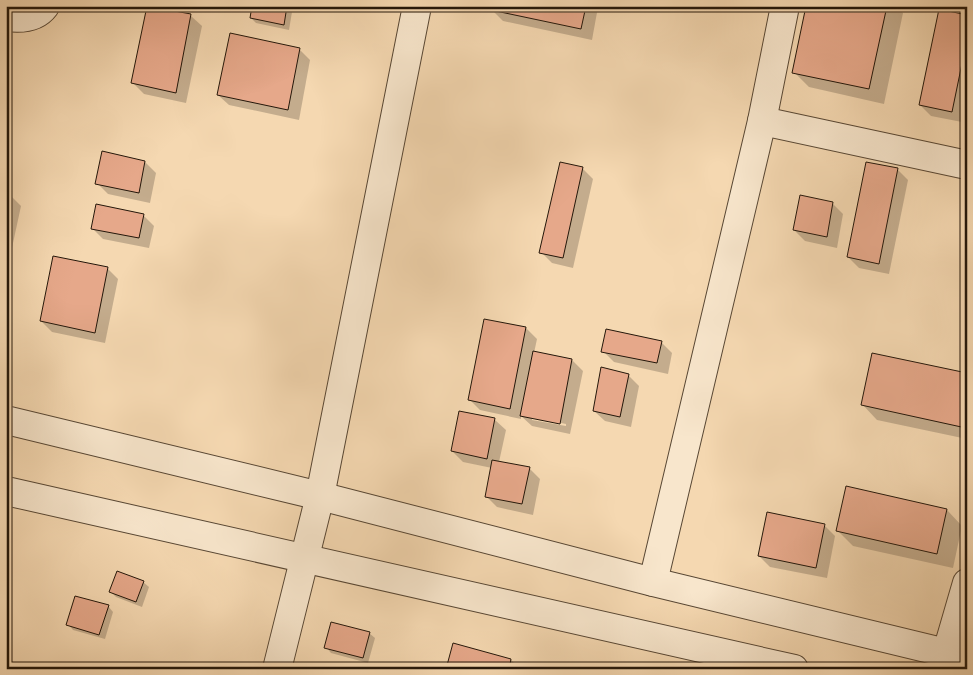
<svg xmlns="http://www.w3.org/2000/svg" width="973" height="675" font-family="'Gentium Book Plus',serif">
<rect width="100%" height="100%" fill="#f5d8b1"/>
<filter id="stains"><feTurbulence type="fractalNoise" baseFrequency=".004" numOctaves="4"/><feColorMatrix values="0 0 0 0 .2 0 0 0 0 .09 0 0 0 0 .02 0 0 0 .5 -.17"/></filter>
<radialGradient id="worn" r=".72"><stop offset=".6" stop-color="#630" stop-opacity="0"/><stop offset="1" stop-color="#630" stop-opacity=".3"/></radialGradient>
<g fill="#0003" fill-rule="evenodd">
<polygon points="253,6 293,6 289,30 256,23 251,18"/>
<polygon points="493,6 598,6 598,7 592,40 503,21 492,10"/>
<polygon points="832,6 896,6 903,13 884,104 809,87 794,72 831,11"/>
<polygon points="191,16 202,26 186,103 144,94 133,83"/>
<polygon points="967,17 967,101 962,122 931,116 920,105"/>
<polygon points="299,49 310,60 299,120 229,105 218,95"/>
<polygon points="145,162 156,173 150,203 108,194 97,183"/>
<polygon points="582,168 593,179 573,268 552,263 541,252"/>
<polygon points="897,169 908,180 889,274 859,268 848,257"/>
<polygon points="6,194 10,195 21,206 7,271"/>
<polygon points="832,203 843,214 837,248 805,241 794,230"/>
<polygon points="143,215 154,226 149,248 103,239 92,228"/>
<polygon points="107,268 118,279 105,343 52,332 41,321"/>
<path d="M 485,320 L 526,328 L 537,339 L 534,353 L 572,360 L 583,371 L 570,434 L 532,426 L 521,416 L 521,419 L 480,410 L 469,399 ZM 532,417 L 566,424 L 566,426 L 532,420 Z"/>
<polygon points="661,342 672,353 668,374 614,362 603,351"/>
<polygon points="628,375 639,386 631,427 605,421 594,411"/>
<polygon points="967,375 967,439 877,420 862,404"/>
<polygon points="460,412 495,420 506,430 499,462 529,468 540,479 533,515 497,507 486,496 492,468 463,462 452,451"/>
<polygon points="847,488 947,510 962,526 953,568 853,546 837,530"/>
<polygon points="824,525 835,536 827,578 770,567 759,556"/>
<polygon points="143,582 149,587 142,607 116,597 111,592"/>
<polygon points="108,606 113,612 105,639 73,630 68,624"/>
<polygon points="369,633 375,638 368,663 331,653 326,647"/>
<polygon points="511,660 520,669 448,669"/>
</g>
<g fill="#e6a88a" stroke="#24170a">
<polygon points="147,6 191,14 176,93 131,83"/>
<polygon points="252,6 287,6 284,25 250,18"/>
<polygon points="492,6 586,6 581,29 491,10"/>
<polygon points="806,6 816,6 830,9 831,6 887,6 869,89 792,73"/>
<polygon points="939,9 967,15 967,39 952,112 919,105"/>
<polygon points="230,33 300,48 288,110 217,95"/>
<polygon points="102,151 145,161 139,193 95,184"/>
<polygon points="560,162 583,167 563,258 539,253"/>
<polygon points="866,162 898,168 879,264 847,257"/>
<polygon points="6,193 10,194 6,214"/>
<polygon points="800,195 833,202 827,237 793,230"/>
<polygon points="96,204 144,214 139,238 91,229"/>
<polygon points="53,256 108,267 95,333 40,321"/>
<polygon points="484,319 526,327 510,409 468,400"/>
<polygon points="606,329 662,341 657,363 601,352"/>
<polygon points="533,351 572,359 560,424 520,416"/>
<polygon points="872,353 967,373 966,428 861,405"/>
<polygon points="601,367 629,374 620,417 593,411"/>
<polygon points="459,411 495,418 487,459 451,451"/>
<polygon points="492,460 530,467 522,504 485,497"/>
<polygon points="846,486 947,509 937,554 836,531"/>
<polygon points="767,512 825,524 816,568 758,556"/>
<polygon points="117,571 144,581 136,602 109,592"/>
<polygon points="75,596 109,605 99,635 66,625"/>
<polygon points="331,622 370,632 363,658 324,648"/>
<polygon points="453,643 511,659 509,669 446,669"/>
</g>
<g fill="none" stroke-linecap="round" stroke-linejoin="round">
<g stroke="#584734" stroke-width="30">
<g id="street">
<path d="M 6,17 C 20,19 36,18 45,6"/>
<polyline points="762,121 967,165"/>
<polyline points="6,420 320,496 653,582 967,658"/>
<polyline points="6,491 794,669"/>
<polyline points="653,582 762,121 785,6"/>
<polyline points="277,669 320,496 417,6"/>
<polyline points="942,669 967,583"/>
</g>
</g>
<use href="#street" stroke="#f8e6cc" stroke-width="28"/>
</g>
<rect width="973" height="675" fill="none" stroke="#f5d8b1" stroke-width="25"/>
<rect x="8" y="8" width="958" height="660" fill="none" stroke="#24170a" stroke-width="2.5"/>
<rect x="12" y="12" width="948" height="650" fill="none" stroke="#24170a"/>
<rect width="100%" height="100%" filter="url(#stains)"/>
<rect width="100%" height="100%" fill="url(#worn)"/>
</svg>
